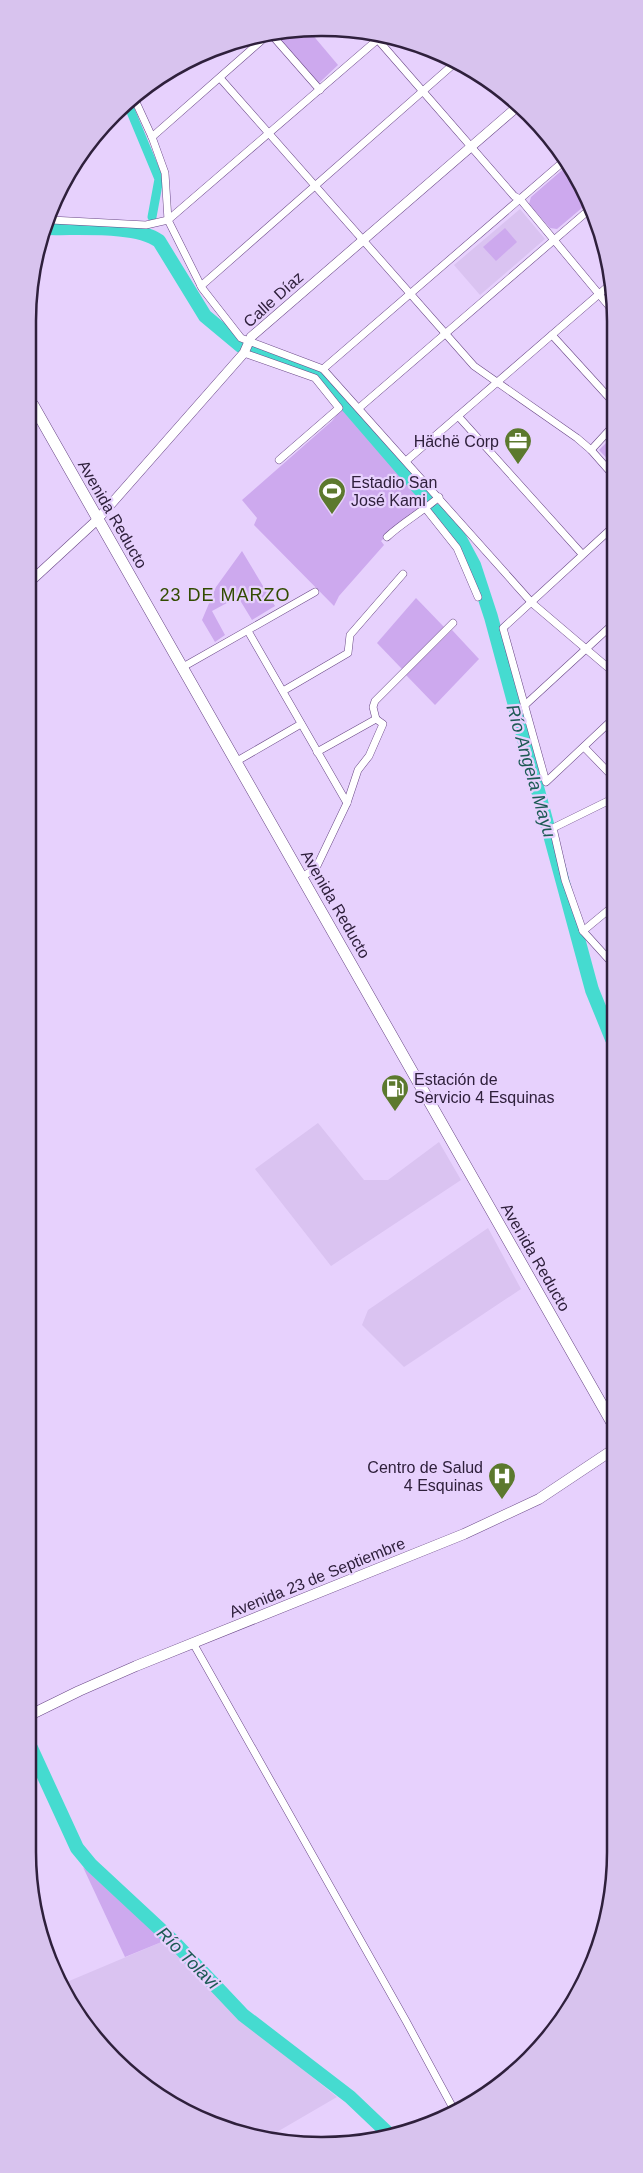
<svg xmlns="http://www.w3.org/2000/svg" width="643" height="2173" font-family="Helvetica,sans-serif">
<rect width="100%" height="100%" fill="#e7d1fd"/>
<g fill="#dac3f1">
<polygon points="520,209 545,239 480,295 454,265"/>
<polygon points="318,1123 364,1180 388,1180 439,1142 461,1180 331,1266 255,1169"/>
<polygon points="488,1228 521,1289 404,1367 362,1325 368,1310"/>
<polygon points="164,1941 232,2012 337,2097 270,2136 191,2115 101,2046 62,1984"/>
</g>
<g fill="#cda9ee">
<polygon points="279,33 311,33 338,65 318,84 277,35"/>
<polygon points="568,165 585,192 589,202 557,229 550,228 529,204 531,197"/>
<polygon points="505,228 517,242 496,261 483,247"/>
<polygon points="344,395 434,498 424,507 411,513 381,541 384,545 339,596 334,606 254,525 257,518 242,500 332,421 342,408 339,400"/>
<polygon points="613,436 613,465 599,450"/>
<polygon points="242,551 275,606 252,620 238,597 212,611 225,635 215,642 202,620 216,587"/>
<polygon points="416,598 444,627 402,669 377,643"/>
<polygon points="452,630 479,659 435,705 406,675"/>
<polygon points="83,1867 164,1941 125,1957"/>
</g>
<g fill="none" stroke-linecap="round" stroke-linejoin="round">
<polyline stroke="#45dbd0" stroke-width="9" points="129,107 159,179 152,217"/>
<g stroke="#45dbd0" stroke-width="14">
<path d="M 48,228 C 78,229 136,224 159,241 L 205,316 L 241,346"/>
<polyline points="253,351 320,374 427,498"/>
<polyline points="437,511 458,535 474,565 491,617 592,990 612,1039"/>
<polyline points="28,1746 31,1748 77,1848 91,1865 175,1943 243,2015 350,2097 391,2136"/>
</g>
<g stroke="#694786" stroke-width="8">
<g id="minor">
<polyline points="270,33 320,90"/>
<polyline points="372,33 514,196 520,199 613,311"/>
<polyline points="220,78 474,366 577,438 591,450 613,475"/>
<polyline points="135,100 152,137 165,173 168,220 202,288 241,338 323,369 532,603 612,671"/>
<polyline points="152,137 270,33"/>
<polyline points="51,220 146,225 168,220 377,40"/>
<polyline points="201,286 456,62"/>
<polyline points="552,335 613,402"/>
<polyline points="244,353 315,378 339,408 279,460"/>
<polyline points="323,369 564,161"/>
<polyline points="359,408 590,209"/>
<polyline points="458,416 582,554"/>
<polyline points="591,450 613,426"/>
<polyline points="406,461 613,282"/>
<polyline points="426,509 457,548 478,597"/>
<path d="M 387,537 C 403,522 422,512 439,497"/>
<polyline points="248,631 347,803"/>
<polyline points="183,667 315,592"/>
<polyline points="283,691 348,653 350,635 403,574"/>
<polyline points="525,705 612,625"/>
<polyline points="612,720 546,782 503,628 613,527"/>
<polyline points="584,747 612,776"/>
<polyline points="317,752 376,719 373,707 375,701 453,623"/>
<polyline points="237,761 301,724"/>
<polyline points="302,877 316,868 347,803 358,770 369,756 383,724 376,719"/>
<polyline points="583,931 612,907"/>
<polyline points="612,963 583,931 565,880 553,828 612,799"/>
<polyline points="193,1643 406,2021 453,2108"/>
</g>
</g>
<g stroke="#694786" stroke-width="10">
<polyline id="tertiary" points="32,580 97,520 244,353 251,337 517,107"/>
</g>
<g stroke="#694786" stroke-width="11">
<polyline id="secondary" points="28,1716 79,1691 136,1666 464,1534 539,1499 611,1451"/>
</g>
<g stroke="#694786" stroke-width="12">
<polyline id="primary" points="33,405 611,1421"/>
</g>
<use href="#minor" stroke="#fff" stroke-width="7"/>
<use href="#tertiary" stroke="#fff" stroke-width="9"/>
<use href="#secondary" stroke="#fff" stroke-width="10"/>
<use href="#primary" stroke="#fff" stroke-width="11"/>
</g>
<defs>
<g id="office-pin" transform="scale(1.4375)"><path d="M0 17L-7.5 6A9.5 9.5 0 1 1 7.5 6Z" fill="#5c792e" stroke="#e7d1fd"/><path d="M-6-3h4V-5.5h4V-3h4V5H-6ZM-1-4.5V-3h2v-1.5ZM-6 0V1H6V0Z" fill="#fff"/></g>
<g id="stadium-pin" transform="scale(1.4375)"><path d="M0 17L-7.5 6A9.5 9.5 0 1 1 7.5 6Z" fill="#5c792e" stroke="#e7d1fd"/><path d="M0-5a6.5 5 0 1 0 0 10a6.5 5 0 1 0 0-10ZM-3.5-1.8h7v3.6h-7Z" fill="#fff"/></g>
<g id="fuel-pin" transform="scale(1.4375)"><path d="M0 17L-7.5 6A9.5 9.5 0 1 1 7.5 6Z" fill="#5c792e" stroke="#e7d1fd"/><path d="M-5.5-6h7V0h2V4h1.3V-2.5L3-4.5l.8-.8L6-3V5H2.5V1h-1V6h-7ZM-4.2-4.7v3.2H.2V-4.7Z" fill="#fff"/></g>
<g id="hospital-pin" transform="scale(1.4375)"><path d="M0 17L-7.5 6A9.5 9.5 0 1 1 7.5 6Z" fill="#5c792e" stroke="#e7d1fd"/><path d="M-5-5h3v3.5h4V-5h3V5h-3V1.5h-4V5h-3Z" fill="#fff"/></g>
</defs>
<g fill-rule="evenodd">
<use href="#office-pin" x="518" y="441"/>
<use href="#stadium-pin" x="332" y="491"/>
<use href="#fuel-pin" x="395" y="1088"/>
<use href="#hospital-pin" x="502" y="1476"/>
</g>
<g text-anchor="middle" stroke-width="4.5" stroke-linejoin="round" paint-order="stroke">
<g font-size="16" fill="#2f203c" stroke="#e7d1fd">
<text transform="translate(273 299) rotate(-42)" y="6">Calle Díaz</text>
<text transform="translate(113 514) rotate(60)" y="6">Avenida Reducto</text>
<text transform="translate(336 904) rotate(60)" y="6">Avenida Reducto</text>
<text transform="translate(536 1257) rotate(60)" y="6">Avenida Reducto</text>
<text transform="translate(317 1577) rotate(-22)" y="6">Avenida 23 de Septiembre</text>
</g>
<g font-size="16" fill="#2f203c" stroke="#e7d1fd" text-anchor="end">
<text x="499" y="447">Hächë Corp</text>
<text x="351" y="488" text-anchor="start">Estadio San<tspan x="351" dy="18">José Kami</tspan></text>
<text x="414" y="1085" text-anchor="start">Estación de<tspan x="414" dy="18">Servicio 4 Esquinas</tspan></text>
<text x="483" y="1473">Centro de Salud<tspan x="483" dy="18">4 Esquinas</tspan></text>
</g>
<g font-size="18" letter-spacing="1" fill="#324b00" stroke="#e7d1fd">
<text x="225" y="601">23 DE MARZO</text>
</g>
<g font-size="18" font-style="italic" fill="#1d5a55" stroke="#e7d1fd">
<text transform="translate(531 771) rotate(74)" y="6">Río Angela Mayu</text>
<text transform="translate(188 1958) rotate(45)" y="6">Río Tolavi</text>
</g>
</g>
<path d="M0 0H643V2173H0ZM321 36H322A285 285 0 0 1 607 321V1852A285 285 0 0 1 322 2137H321A285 285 0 0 1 36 1852V321A285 285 0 0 1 321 36Z" fill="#d8c3ee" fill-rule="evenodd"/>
<path fill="none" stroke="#2f203c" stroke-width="2.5" d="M321 36H322A285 285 0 0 1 607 321V1852A285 285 0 0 1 322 2137H321A285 285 0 0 1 36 1852V321A285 285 0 0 1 321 36Z"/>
</svg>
